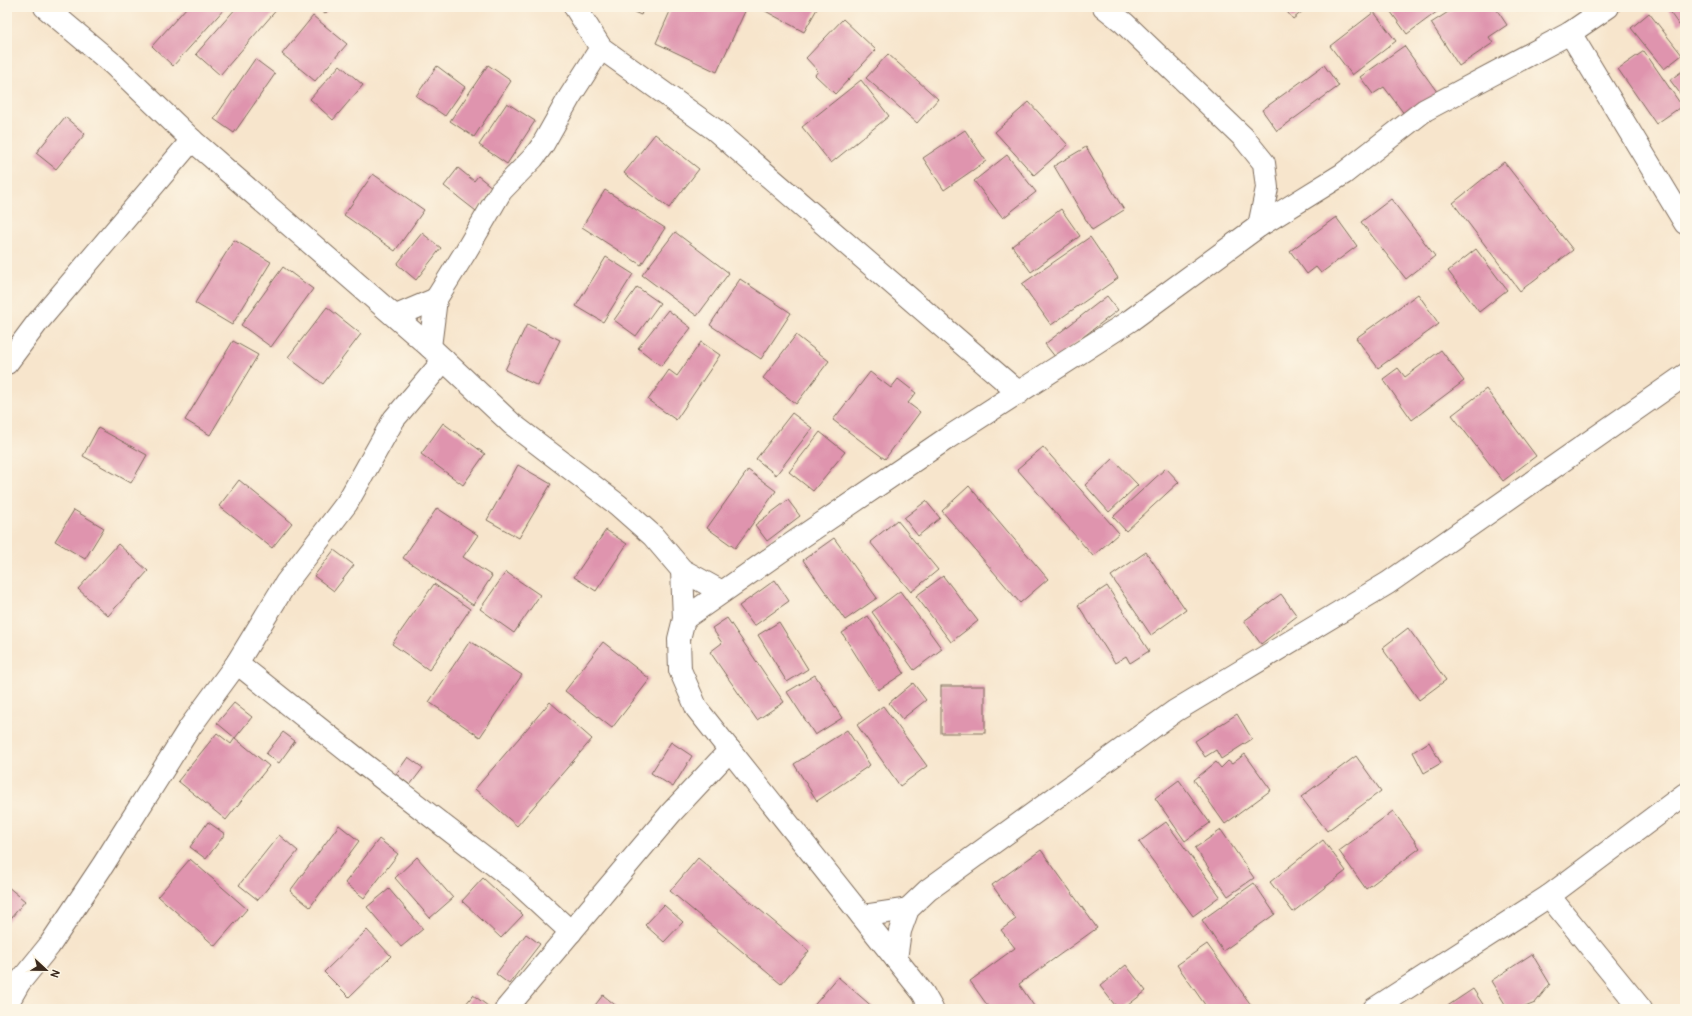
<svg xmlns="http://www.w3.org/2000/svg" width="1692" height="1016" font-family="Pangolin,sans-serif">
<rect width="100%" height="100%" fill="#fcf5e5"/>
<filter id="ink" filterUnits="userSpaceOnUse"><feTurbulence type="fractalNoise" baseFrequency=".025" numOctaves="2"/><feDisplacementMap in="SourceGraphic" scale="8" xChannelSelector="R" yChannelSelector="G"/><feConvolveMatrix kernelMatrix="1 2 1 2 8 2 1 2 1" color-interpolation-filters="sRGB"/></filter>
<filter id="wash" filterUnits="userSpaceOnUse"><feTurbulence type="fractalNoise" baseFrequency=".012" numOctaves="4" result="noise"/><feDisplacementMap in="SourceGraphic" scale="16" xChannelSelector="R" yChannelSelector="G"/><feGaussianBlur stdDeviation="0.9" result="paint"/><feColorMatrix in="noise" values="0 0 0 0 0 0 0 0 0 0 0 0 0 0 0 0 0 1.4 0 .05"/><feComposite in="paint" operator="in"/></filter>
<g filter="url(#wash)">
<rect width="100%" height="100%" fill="#f7e5cc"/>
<g id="blocks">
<g fill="#df94ae">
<polygon points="187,7 226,7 173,66 152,46"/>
<polygon points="237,7 279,7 220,75 196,54"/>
<polygon points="316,7 331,7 325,14"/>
<polygon points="622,7 644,7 641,15"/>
<polygon points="672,7 747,7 717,72 656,43"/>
<polygon points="758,7 818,7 804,32"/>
<polygon points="1283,7 1308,7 1293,19"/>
<polygon points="1390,7 1441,7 1442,8 1407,34 1388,8"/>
<polygon points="1456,7 1495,7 1507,25 1489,37 1493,43 1459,66 1431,23"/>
<polygon points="1666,7 1685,7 1685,21 1679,25"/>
<polygon points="1374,12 1396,41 1352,75 1330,46"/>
<polygon points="1649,13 1682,55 1664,69 1631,28"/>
<polygon points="313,16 347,44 315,81 282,54"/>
<polygon points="843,19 876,50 835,94 815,75 818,71 806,58"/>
<polygon points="1404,46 1440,96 1408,119 1384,87 1373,94 1360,77"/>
<polygon points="1644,51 1682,106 1656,124 1618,69"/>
<polygon points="888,54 938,99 917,123 866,78"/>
<polygon points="255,59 275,74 234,133 214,119"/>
<polygon points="340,65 363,85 333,120 310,99"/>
<polygon points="488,65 511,81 474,137 450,121"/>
<polygon points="1324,65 1339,86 1277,131 1262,110"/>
<polygon points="437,66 465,87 445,116 416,96"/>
<polygon points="1685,69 1685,100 1670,80"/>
<polygon points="861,80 889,116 831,163 802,127"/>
<polygon points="1029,102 1068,145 1034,175 995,132"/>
<polygon points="507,103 535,121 507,164 479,145"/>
<polygon points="65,117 85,134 56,169 36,153"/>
<polygon points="965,130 986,161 944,190 923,158"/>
<polygon points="655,134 699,169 669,208 624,173"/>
<polygon points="1086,147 1124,210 1092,230 1054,166"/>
<polygon points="1007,155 1036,192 1003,218 974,181"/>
<polygon points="1504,162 1573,250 1520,291 1453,203"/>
<polygon points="458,168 474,181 478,176 493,188 476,211 444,186"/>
<polygon points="373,174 424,210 395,251 344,215"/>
<polygon points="605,190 665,228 641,265 582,227"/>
<polygon points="1391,199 1435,256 1406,279 1361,222"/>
<polygon points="1061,209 1080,236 1031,272 1012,246"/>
<polygon points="1336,217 1357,246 1321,273 1316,267 1307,274 1290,251"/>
<polygon points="675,232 729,273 697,316 642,275"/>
<polygon points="422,233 441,248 416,280 397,264"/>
<polygon points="1090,237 1118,278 1051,325 1022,284"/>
<polygon points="234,240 271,262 232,325 195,303"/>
<polygon points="1476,249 1507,290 1479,312 1448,271"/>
<polygon points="606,257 633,274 603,322 576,306"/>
<polygon points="283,267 313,289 271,347 241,325"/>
<polygon points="740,279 791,313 761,359 710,325"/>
<polygon points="637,287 660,303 636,336 614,320"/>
<polygon points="1418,294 1439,324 1378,368 1356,338"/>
<polygon points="1107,296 1118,310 1056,358 1045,344"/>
<polygon points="327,307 361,334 323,384 288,357"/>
<polygon points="668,310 691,328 661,366 638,348"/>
<polygon points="527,324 560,340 538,386 505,370"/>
<polygon points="796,335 829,361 796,404 763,378"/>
<polygon points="233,341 258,355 210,435 185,420"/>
<polygon points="701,342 720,355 676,420 648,400 669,370 677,376"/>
<polygon points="1441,350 1464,381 1412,420 1383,379 1398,368 1405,377"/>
<polygon points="870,372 891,388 898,379 916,393 908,403 920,412 885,459 833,420"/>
<polygon points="1486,389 1536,456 1503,481 1452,415"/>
<polygon points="792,413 812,428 776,475 756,459"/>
<polygon points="443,423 485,454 463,485 421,454"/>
<polygon points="98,428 147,455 131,483 83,456"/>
<polygon points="820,432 845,452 813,491 789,472"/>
<polygon points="1043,447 1119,533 1093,556 1017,469"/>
<polygon points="1113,459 1138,485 1109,512 1085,485"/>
<polygon points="518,465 551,484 519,538 487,520"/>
<polygon points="1166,468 1179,482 1126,531 1113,517"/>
<polygon points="748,470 776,491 735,548 707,528"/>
<polygon points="239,480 292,523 272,548 219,506"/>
<polygon points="969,486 1048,579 1020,603 942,511"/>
<polygon points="788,500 800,516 767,541 755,525"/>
<polygon points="926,501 940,518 918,536 904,518"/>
<polygon points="437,508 478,535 463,557 492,576 473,605 403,558"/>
<polygon points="74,510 104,528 85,559 55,541"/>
<polygon points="897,520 938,570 911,592 870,542"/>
<polygon points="606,530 627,544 596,591 574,577"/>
<polygon points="834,538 877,598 845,620 803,560"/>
<polygon points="118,544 148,571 108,616 78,589"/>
<polygon points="334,550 354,565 334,591 314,576"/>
<polygon points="1146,552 1186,610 1151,635 1111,576"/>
<polygon points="506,572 540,595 514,633 480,609"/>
<polygon points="943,576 978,621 951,642 916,596"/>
<polygon points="775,580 789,601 754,626 739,606"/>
<polygon points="434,584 470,609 429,670 392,644"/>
<polygon points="1107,586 1149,651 1130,663 1126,656 1115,663 1078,605"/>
<polygon points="900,591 942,649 914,670 872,612"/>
<polygon points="1281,594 1297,616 1261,644 1244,621"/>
<polygon points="868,616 904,673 878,690 842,633"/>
<polygon points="727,618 784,702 757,720 710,652 722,643 712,628"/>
<polygon points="779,622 808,669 787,682 758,635"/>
<polygon points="1408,628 1446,680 1419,700 1382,648"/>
<polygon points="470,641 522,675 480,737 429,702"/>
<polygon points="603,642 650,679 612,728 565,691"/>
<polygon points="815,675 842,718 815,735 787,692"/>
<polygon points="913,683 926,700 902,719 889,703"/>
<rect x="941" y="686" width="44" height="47"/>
<polygon points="550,702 592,739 517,826 475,789"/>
<polygon points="234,703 252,717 235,738 269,766 226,820 178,781 217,733 231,744 235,738 217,723"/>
<polygon points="883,706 927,766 900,786 857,725"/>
<polygon points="1237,714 1252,739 1221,759 1216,750 1205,757 1195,741"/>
<polygon points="847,730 870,765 817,801 794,764"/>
<polygon points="283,732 295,741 279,763 266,754"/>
<polygon points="671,742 692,756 673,787 651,773"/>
<polygon points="1429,742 1441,763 1424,773 1413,752"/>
<polygon points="1245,754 1271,790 1225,824 1194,780 1216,762 1221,768 1228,761 1232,764"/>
<polygon points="1356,756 1381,791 1327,831 1301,797"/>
<polygon points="408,757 423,768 410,785 396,774"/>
<polygon points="1179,780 1210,823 1185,841 1155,798"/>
<polygon points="1393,811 1420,848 1366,889 1339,851"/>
<polygon points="208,822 225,834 206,859 190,847"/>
<polygon points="1166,822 1220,896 1193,916 1139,842"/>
<polygon points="339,825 359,841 310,907 290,891"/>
<polygon points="1221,830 1254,878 1228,896 1195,848"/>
<polygon points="279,835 298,851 258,900 239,885"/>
<polygon points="379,839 398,854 364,898 345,883"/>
<polygon points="1323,840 1346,871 1293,912 1270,882"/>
<polygon points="1041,850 1097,928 1019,984 1036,1009 990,1009 970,981 1015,948 1001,930 1016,919 992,885"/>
<polygon points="417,857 453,898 430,918 395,878"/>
<polygon points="698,858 809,951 781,984 670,891"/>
<polygon points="190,859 247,909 215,946 158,896"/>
<polygon points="483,878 523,915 501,938 462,901"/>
<polygon points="1254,883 1275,914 1223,951 1202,920"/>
<polygon points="7,886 25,901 7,923"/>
<polygon points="389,889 423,929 401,947 367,907"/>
<polygon points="664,905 683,922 664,942 645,925"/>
<polygon points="367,930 391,956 349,997 324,972"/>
<polygon points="526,934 540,944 509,984 496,974"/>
<polygon points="1207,944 1254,1009 1208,1009 1177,965"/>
<polygon points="1532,954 1550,984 1535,1003 1520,1009 1508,1009 1491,981"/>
<polygon points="1126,965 1146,991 1123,1009 1118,1009 1100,986"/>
<polygon points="838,977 875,1009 811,1009"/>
<polygon points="1473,989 1486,1009 1443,1009"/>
<polygon points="473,995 488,1006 486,1009 462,1009"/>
<polygon points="603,995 620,1009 592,1009"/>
</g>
</g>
</g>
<g filter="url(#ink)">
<use href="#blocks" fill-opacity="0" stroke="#7d6b5b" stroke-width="1"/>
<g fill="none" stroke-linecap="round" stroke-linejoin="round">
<g stroke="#7d6b5b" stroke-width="24">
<g id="street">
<polyline points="45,7 114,65 192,140 430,347 512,424 618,505 653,536 682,570 722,592"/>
<polyline points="575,7 601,48 714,129 1019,393"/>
<polyline points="1104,7 1124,23 1243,137 1264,163 1267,188 1259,226"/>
<polyline points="1570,33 1685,223"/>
<polyline points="396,316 436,299"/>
<polyline points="430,347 436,299 466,251 501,191 533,158 542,146 569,98 601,48"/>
<polyline points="7,363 37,323 192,140"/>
<polyline points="682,570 684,619 679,639 680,670 697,709 923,993 932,1009"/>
<polyline points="684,619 784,549 946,439 1131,320 1259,226 1343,174 1425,110 1570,33 1608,7"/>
<polyline points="237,663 365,765 519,884 571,932"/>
<polyline points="1549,896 1641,1009"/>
<polyline points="862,916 908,909"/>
<polyline points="896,959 900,931 908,909 928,890 1175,711 1388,583 1685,375"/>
<polyline points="7,1004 19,983 49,946 103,865 190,727 237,663 286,583 347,503 394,419 444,360"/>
<polyline points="506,1009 671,813 730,750"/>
<polyline points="1374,1009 1549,896 1685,794"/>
</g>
</g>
<use href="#street" stroke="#fff" stroke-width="22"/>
</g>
</g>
<rect width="1692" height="1016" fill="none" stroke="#fcf5e5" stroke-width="24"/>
<g transform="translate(46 970) rotate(112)" stroke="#fcf5e5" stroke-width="3" paint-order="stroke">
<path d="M0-3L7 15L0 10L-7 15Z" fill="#3b2a1e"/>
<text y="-6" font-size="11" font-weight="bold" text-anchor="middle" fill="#3b2a1e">N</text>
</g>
</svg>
